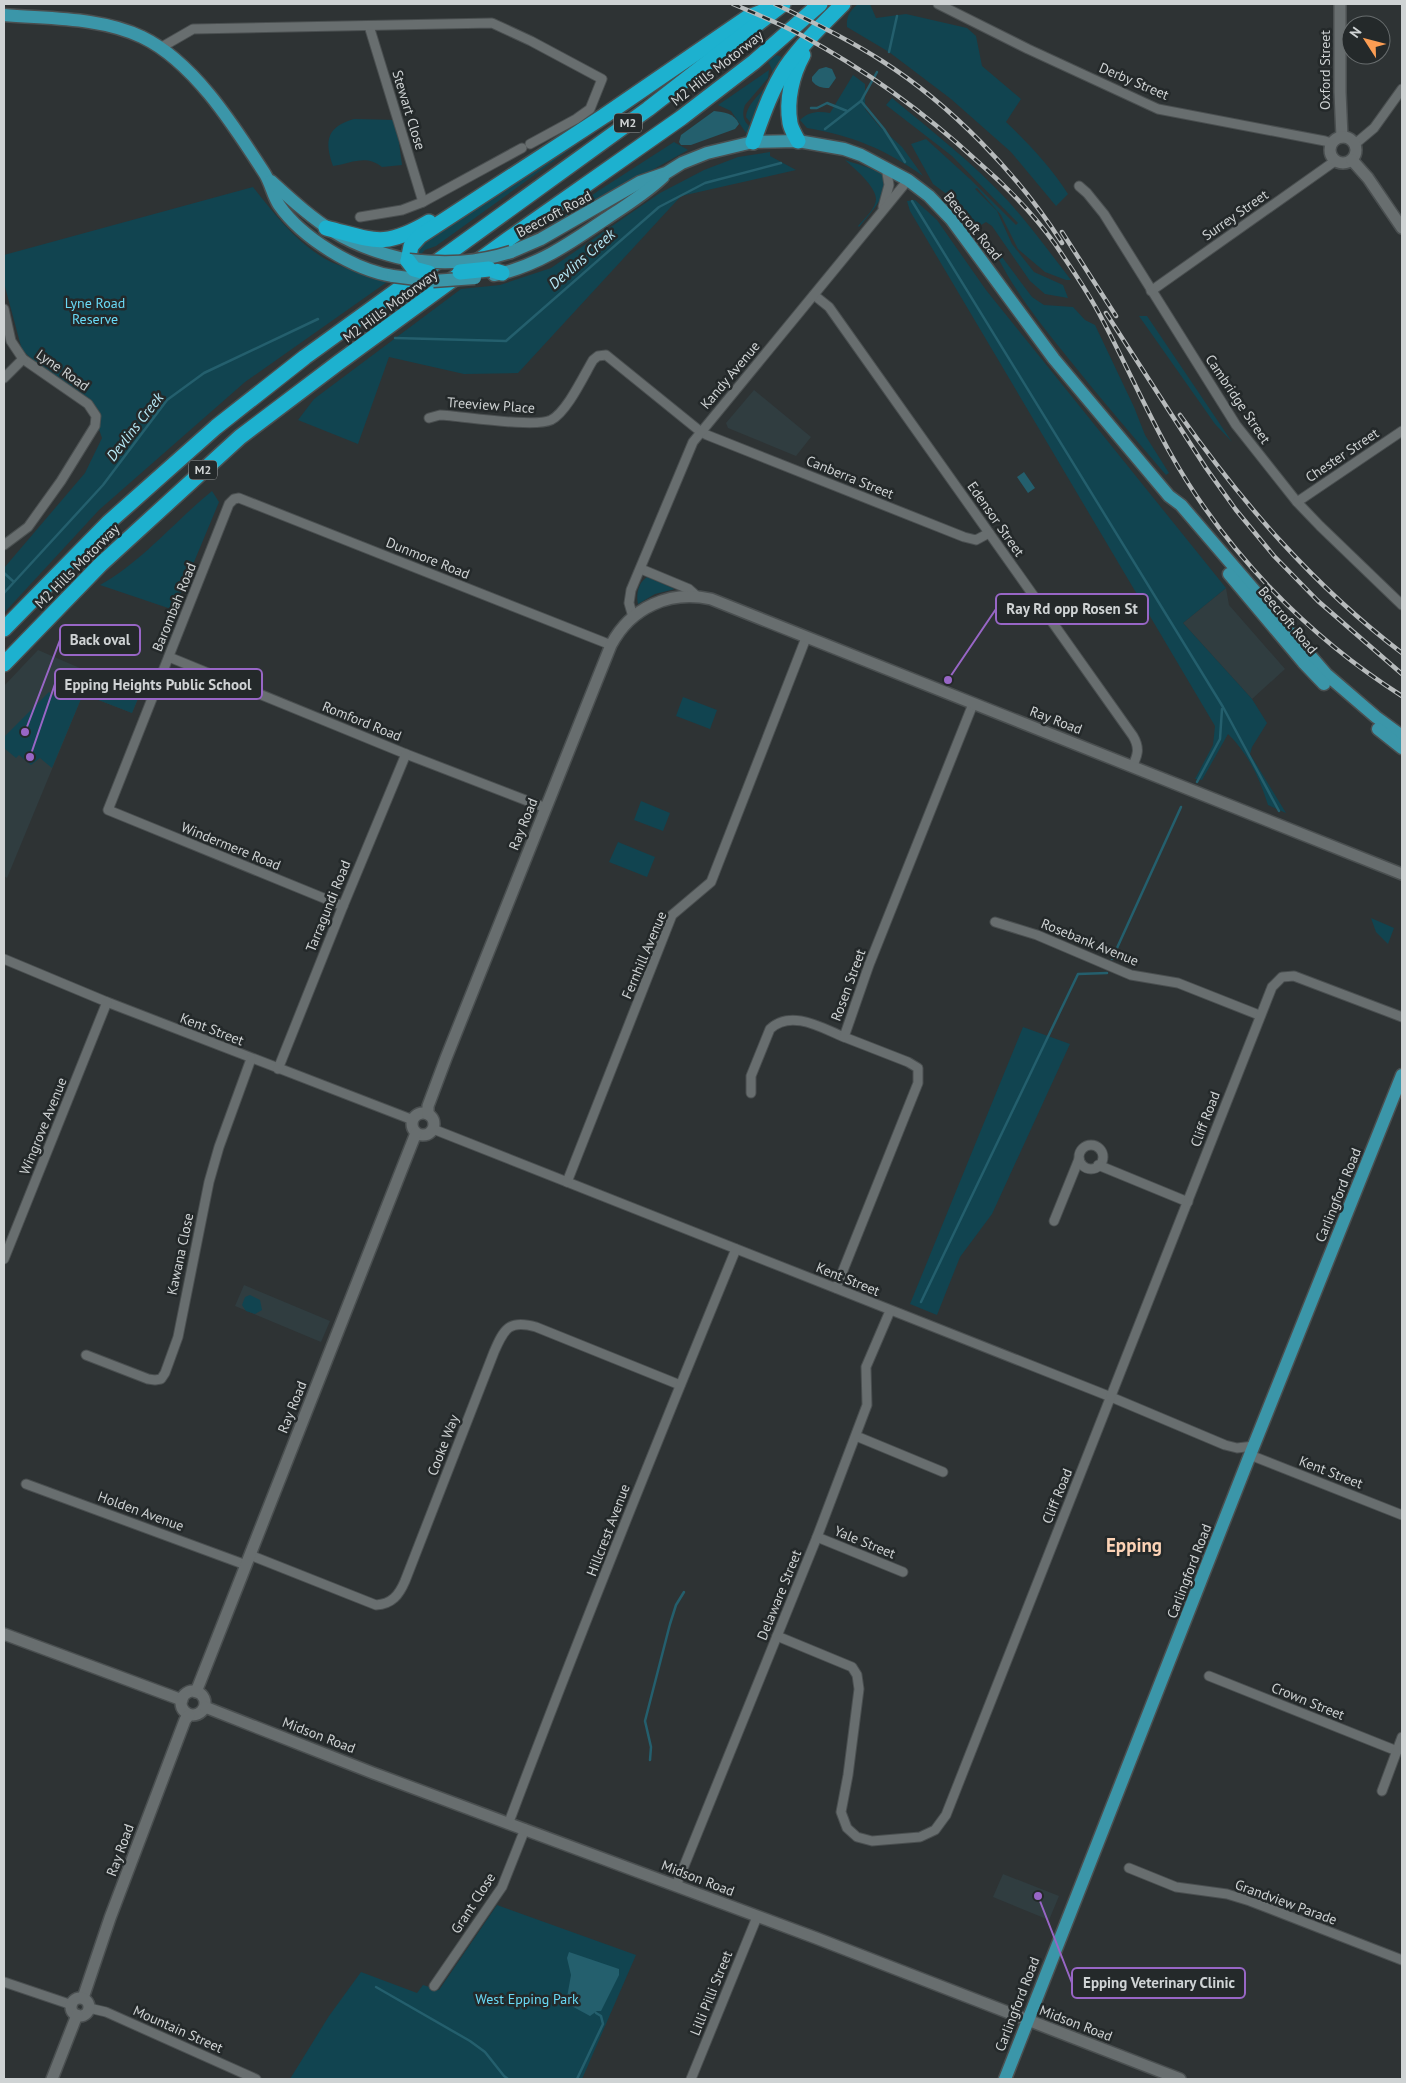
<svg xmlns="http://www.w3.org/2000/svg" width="1406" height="2083" font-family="'PT Sans',sans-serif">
<rect width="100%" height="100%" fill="#2e3334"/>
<g fill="#303d40">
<polygon points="754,390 811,437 796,456 728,428 726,423"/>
<polygon points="1226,588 1229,605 1285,669 1252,699 1183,623"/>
<polygon points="38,650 140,694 132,713 83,694 7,878 4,876 4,686"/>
<polygon points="244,1285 330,1321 321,1342 235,1306"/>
<polygon points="1003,1874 1059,1896 1049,1920 993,1897"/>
</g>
<g fill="#114450">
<path d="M 858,4 L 870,4 L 876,18 L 906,14 L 967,28 L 976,36 L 982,66 L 1021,99 L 1006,122 C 1029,144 1051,167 1068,194 L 1056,206 L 1011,152 L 951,99 L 889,52 L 847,27 C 846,16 850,11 858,4 Z"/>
<path d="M 776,55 L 782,57 L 752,125 L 746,117 C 747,96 784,83 768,62 Z"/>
<path d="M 769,70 L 768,78 L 745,105 C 741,116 744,123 753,129 L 746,133 L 731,111 L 718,105 Z"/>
<path d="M 853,75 L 865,84 L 865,109 L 880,127 L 902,147 L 923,176 C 885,149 853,136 807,128 L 800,120 C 809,111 819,111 830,113 Z"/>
<path d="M 892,98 C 932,131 974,164 1009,202 C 1031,227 1051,254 1071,280 L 1066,280 L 1045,272 L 1018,249 L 1001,215 L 977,188 L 975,189 L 997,211 L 1012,244 L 1034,272 L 1063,285 L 1068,298 L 1045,294 L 1030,281 L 992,226 L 986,222 L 981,225 L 979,230 L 952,198 L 933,184 L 911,144 L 926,139 L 970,179 L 1016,225 L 1018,223 L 952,156 L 886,105 Z"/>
<path d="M 354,119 L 396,120 L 402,165 L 382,167 C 366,154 352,163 333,166 C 324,140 327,127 354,119 Z"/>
<polygon points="585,136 583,140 436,246 425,250 419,256 415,255 417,249 423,241"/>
<polygon points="674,142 688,150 535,236 598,191"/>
<polygon points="770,152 770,156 796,170 681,196 518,373 464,374 389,357 358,444 298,420 314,399 461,289 500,285 551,268 660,193 704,170 738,157"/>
<path d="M 845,160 C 856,164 871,167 881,174 C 897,186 867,217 859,227 L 858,226 C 863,220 872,212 875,204 C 882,191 854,168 845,160 Z"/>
<path d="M 253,187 C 275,215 299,246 331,262 C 349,270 369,275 387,282 L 245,382 L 99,510 L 4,613 L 4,568 L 85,473 L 102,438 L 94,415 L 22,350 L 4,283 L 4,255 Z"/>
<path d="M 915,200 L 937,220 L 986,290 L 1226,588 L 1183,623 L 1252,699 L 1267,723 L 1252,747 L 1250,754 L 1286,813 L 1268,805 C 1260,779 1248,753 1228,734 L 1202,780 L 1195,779 L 1213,745 L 1215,726 L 910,211 L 907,201 Z"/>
<path d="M 990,241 L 1032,297 L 1044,305 L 1073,307 L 1085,320 L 1095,325 L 1134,407 L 1145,435 L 1169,473 L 1166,475 C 1133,436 1100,398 1068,358 C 1039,322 1009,285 990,241 Z"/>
<polygon points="1139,316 1147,316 1232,442 1215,424"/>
<path d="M 212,491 L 219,502 L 174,610 L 100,585 C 143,561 175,521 212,491 Z"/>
<path d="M 647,577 L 675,589 L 655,594 L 638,604 C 636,594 638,583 647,577 Z"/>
<polygon points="67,672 90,677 139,696 132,713 83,694 52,768 40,758 31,765 19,755 16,758 4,748 4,737 49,692 59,700 75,683 71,679 58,692 53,688"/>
<polygon points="683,697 717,710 710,729 676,716"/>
<polygon points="641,801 670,813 663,831 634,820"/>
<polygon points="618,842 655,857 647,877 609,862"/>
<polygon points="1371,918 1394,928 1388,944 1376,932"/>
<polygon points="1023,1027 1070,1044 992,1214 960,1257 937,1315 910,1304"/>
<polygon points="250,1295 260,1300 262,1310 255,1314 246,1311 242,1305 245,1297"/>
<polygon points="497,1905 636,1955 582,2079 290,2079 329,2016 361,1972 417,1993 423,1985 439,1990"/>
</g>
<g fill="#245f6d">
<path d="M 826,67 L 832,69 L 836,78 L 829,88 C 821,88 817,87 812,81 L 812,77 L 819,69 Z"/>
<path d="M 714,111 C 724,112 734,113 739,124 L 735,129 L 691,145 L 681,145 L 679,142 L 681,135 Z"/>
<polygon points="1024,472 1035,488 1028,493 1017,477"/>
<polygon points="569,1952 619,1969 619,1975 601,2011 597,2011 590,2016 566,2003 571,1975 567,1958"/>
</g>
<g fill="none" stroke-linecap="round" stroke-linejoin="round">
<g stroke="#245f6d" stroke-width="2.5">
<polyline points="889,52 897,16"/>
<polyline points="861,101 884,129 905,162"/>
<polyline points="811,108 817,108 827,103 847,111"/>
<polyline points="825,129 861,101 877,72"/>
<polyline points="912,201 1223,707 1279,811"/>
<polyline points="395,338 506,341 659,207 705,183 781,163"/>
<polyline points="4,573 14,582"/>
<polyline points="4,593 103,485 167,400 204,373 318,319"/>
<polyline points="1197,782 1220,739 1222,709"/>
<polyline points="1112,959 1181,807"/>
<polyline points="921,1302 1078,974 1107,973"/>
<polyline points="650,1760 651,1747 645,1721 670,1624 676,1605 684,1592"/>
<polyline points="376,1987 470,2041 485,2052 504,2076 508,2079"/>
<polyline points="577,2079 603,2024 601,2016 596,2013"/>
</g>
<g stroke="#4a4f50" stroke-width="11">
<g id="minor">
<polyline points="938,4 1028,49 1158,109 1325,141 1331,143"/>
<polyline points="369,26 423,202"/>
<polyline points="160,48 193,29 492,23 531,41 602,79 590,109 576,119 530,144"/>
<polyline points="1355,144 1374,128 1402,89"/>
<polyline points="1079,186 1087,193 1104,214 1236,425 1297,502 1320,526 1402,605"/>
<polyline points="883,207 889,185 886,167"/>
<polyline points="360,217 402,210 423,202 522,148"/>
<polyline points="1151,291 1335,161"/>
<path d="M 814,295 L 829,307 L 1133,736 C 1140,748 1138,755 1132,767"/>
<polyline points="4,309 11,341 23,359 88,404 96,416 95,426 61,481 28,527 4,545"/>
<polyline points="4,378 23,359"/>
<path d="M 429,418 L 440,415 C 462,416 534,428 551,420 C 567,412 584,375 593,360 L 598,356 L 606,355 L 701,432 L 707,435 L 964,537 L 976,540 L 989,533"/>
<polyline points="1297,502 1402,431"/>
<polyline points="641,569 689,589 698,597"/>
<polyline points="633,617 629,603 631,590 693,442 908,180"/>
<polyline points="169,657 406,754 546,808"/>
<polyline points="343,906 108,810 229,504 234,499 239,498 611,645"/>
<polyline points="995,922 1037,935 1131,975 1178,983 1259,1015"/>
<polyline points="4,959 107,1002 413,1120"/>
<polyline points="278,1069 343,906 406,754"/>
<path d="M 751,1093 L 751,1076 L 770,1029 C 791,1009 822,1028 844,1037"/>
<polyline points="433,1129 1111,1397 1225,1445 1237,1448 1254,1446"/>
<circle cx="1091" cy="1157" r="12"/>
<polyline points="1098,1165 1188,1202"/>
<polyline points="567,1182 672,915 711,882 806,638"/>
<polyline points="1054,1221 1079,1159"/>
<polyline points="4,1259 107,1002"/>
<polyline points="836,1288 918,1083 918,1068 908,1062 844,1037 869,965 973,704"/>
<polyline points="86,1355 148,1379 155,1380 161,1379 165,1373 178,1337 209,1182 219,1147 251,1059"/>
<polyline points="856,1436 943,1472"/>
<polyline points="1250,1455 1402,1515"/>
<polyline points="26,1484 246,1565"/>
<polyline points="817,1537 903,1572"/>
<path d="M 250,1555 L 376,1605 C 392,1604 399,1595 405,1581 L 494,1352 C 504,1329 509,1319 536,1327 L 680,1385"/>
<polyline points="777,1636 852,1667 857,1675 859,1689 848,1775 841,1812 847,1828 857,1837 872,1841 920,1837 935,1830 946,1815 1272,987 1282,977 1294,976 1402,1017"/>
<polyline points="1209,1676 1397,1751"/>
<polyline points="1382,1791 1402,1737"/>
<path d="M 509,1822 C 581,1630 658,1439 736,1249"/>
<polyline points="1129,1868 1176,1887 1227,1894 1250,1901 1402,1960"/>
<polyline points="676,1886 817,1537 867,1405 866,1367 890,1311"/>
<polyline points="4,1982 72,2005"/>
<polyline points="434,1986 502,1887 525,1829"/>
<polyline points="89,2008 106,2012 256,2079"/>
<polyline points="691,2079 757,1917"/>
</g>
</g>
<g stroke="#4a4f50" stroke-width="14">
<g id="tertiary">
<polyline points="1340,4 1340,92 1342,137"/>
<circle cx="1343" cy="150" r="13"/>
<polyline points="1352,160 1368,178 1402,228"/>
<circle cx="423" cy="1124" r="11"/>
<path d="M 428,1114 L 428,1106 L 446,1058 L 611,645 C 631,607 670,590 711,599 L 1402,874"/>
<polyline points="4,1634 182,1700"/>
<circle cx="193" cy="1703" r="12"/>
<polyline points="196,1692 416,1133"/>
<polyline points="205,1707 373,1773 816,1938 1180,2079"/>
<polyline points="83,1998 110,1918 185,1720 189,1715"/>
<circle cx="80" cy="2007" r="9"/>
<polyline points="52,2079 77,2015"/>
</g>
</g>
<g stroke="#4a4f50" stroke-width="15">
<g id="primary">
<path d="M 4,15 C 49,19 100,17 142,37 C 194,62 234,126 265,174 C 271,184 273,196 279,205 C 302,238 354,270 393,276"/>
<path d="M 271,181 C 319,225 344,246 409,260"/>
<polyline points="511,252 541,239 640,182 666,173 682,163 707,153 753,142 798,141 844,149 861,155 908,180 929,196 951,219 1054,359 1169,496 1181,505 1326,674 1376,717 1402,736"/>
<path d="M 494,275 C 536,267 572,242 607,218 C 627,205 646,193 663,177"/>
<polyline points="1229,574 1303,662 1324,684"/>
<polyline points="1378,729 1402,748"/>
<polyline points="1005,2079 1250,1455 1402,1075"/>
</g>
</g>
<g stroke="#4a4f50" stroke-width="18">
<g id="motorway">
<path d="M 798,141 C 795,135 791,129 790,123 C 786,100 792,75 803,55"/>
<path d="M 753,142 C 762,117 771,90 786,67 C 802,44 823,24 843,4"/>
<path d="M 326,228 C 374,240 383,249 429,222"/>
<polyline points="408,261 411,246 420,236 604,116 747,18 767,10"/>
<polyline points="489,269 502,273"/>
<polyline points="4,629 109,522 216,427 305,357 648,109 783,4"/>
<polyline points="4,664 101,564 240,437 338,363 507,240 681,118 754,62 820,4"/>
</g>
</g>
<use href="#minor" stroke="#686e6f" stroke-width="9"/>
<use href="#tertiary" stroke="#686e6f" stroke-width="11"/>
<use href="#primary" stroke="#3b96a9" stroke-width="12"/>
<use href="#motorway" stroke="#1db1cf" stroke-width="15"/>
<g stroke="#b7bbbc" stroke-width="4.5">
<g id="rail">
<path d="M 733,4 C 756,14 779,23 801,35 C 864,69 924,112 977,161 C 1006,186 1032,212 1055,244 C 1071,268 1089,293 1102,319 C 1125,362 1145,408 1169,451 C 1224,550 1307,636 1402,696"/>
<path d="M 775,4 C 811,21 848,39 882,61 C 950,104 1019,175 1062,243"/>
<polyline points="1062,232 1116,316"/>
<polyline points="1106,313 1206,468 1236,510 1274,556 1318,601 1402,674"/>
<path d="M 1180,415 C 1244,505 1314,586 1402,653"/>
</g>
</g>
<use href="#rail" stroke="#24292a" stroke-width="2.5" stroke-dasharray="8" stroke-linecap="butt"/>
<g stroke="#4a4f50" stroke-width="15" stroke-linecap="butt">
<g id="primary-bridge">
<path d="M 409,260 C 445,264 477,263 511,252"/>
<polyline points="393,276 424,280"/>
<polyline points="433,281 475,278"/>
</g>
</g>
<g stroke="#4a4f50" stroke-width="18" stroke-linecap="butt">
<g id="motorway-bridge">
<polyline points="408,261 414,269 429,273"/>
<polyline points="460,272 489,269"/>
</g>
</g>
<use href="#primary-bridge" stroke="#3b96a9" stroke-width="12"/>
<use href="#motorway-bridge" stroke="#1db1cf" stroke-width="15"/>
</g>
<g text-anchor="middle" stroke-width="5" stroke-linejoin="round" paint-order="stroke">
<g fill="#24292a" stroke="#9ca0a1" stroke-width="1">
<rect x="614" y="113.5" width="28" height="19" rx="4"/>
<rect x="189" y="460.5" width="28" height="19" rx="4"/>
</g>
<g font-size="12" font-weight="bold" fill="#cfd3d4">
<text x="628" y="127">M2</text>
<text x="203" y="474">M2</text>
</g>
<g font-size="14" fill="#cfd3d4" stroke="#24292a">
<text transform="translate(717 68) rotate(-38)" y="5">M2 Hills Motorway</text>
<text transform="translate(1325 70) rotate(-90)" y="5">Oxford Street</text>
<text transform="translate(1134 81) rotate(23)" y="5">Derby Street</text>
<text transform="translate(409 110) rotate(73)" y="5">Stewart Close</text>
<text transform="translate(554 214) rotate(-28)" y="5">Beecroft Road</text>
<text transform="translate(1235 215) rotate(-35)" y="5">Surrey Street</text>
<text transform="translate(973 226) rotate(51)" y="5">Beecroft Road</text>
<text transform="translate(390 306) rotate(-36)" y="5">M2 Hills Motorway</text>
<text transform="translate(63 370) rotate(35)" y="5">Lyne Road</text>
<text transform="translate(730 375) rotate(-50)" y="5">Kandy Avenue</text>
<text transform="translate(1238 399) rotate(56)" y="5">Cambridge Street</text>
<text transform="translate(491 405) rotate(4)" y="5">Treeview Place</text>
<text transform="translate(1342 455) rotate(-34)" y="5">Chester Street</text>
<text transform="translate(850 477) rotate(22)" y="5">Canberra Street</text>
<text transform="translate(996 519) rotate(55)" y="5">Edensor Street</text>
<text transform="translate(428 558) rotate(22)" y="5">Dunmore Road</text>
<text transform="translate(77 566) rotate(-45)" y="5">M2 Hills Motorway</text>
<text transform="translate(174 607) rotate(-68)" y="5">Barombah Road</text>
<text transform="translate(1288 620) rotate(50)" y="5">Beecroft Road</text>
<text transform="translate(1056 720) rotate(21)" y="5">Ray Road</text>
<text transform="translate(362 721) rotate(22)" y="5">Romford Road</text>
<text transform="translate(523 824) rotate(-68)" y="5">Ray Road</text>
<text transform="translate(231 846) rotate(22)" y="5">Windermere Road</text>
<text transform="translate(328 906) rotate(-68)" y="5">Tarragundi Road</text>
<text transform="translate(1090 942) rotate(22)" y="5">Rosebank Avenue</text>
<text transform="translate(644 955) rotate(-67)" y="5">Fernhill Avenue</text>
<text transform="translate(848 985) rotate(-70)" y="5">Rosen Street</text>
<text transform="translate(212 1029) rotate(21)" y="5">Kent Street</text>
<text transform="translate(1205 1119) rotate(-69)" y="5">Cliff Road</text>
<text transform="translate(43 1126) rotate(-68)" y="5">Wingrove Avenue</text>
<text transform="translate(1338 1195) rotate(-68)" y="5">Carlingford Road</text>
<text transform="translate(180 1254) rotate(-78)" y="5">Kawana Close</text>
<text transform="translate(848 1279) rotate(22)" y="5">Kent Street</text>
<text transform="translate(292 1407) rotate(-68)" y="5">Ray Road</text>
<text transform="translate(443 1445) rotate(-69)" y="5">Cooke Way</text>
<text transform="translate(1331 1472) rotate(21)" y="5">Kent Street</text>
<text transform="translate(1057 1496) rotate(-68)" y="5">Cliff Road</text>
<text transform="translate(141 1511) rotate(20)" y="5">Holden Avenue</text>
<text transform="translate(608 1530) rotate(-69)" y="5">Hillcrest Avenue</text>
<text transform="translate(865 1542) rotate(22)" y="5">Yale Street</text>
<text transform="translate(1189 1571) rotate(-69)" y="5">Carlingford Road</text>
<text transform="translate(779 1595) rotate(-68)" y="5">Delaware Street</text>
<text transform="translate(1308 1701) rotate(22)" y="5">Crown Street</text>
<text transform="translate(319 1735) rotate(21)" y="5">Midson Road</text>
<text transform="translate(120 1850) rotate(-70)" y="5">Ray Road</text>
<text transform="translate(698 1878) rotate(21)" y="5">Midson Road</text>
<text transform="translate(1286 1902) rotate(20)" y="5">Grandview Parade</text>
<text transform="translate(473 1903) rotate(-57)" y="5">Grant Close</text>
<text transform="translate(711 1993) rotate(-68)" y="5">Lilli Pilli Street</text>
<text transform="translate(1017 2004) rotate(-69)" y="5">Carlingford Road</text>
<text transform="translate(1076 2023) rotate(21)" y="5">Midson Road</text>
<text transform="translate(178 2029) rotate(24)" y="5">Mountain Street</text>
</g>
<g font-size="14" fill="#69daf6" stroke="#24292a">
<text x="95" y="308">Lyne Road<tspan x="95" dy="16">Reserve</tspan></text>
<text x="527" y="2004">West Epping Park</text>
</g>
<g font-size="15" font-style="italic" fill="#b7eaf8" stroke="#24292a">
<text transform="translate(582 259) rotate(-41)" y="5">Devlins Creek</text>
<text transform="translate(135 427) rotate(-52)" y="5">Devlins Creek</text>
</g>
<g font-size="19" font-weight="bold" fill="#fcd3b6" stroke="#24292a">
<text x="1134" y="1552">Epping</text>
</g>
</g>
<path fill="none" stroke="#9866c6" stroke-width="2" d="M948 680L996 609M25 732L60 640M30 757L55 684M1038 1896L1072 1983"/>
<g fill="#9866c6" stroke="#24292a" stroke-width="2">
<circle cx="948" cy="680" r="5"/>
<circle cx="25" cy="732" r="5"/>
<circle cx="30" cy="757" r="5"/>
<circle cx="1038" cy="1896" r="5"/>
</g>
<g fill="#24292a" stroke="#9866c6" stroke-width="2">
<rect x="996" y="594" width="152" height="30" rx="5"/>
<rect x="60" y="625" width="80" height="30" rx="5"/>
<rect x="55" y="669" width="207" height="30" rx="5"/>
<rect x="1072" y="1968" width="173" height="30" rx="5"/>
</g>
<g font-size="15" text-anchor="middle" font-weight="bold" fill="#cfd3d4">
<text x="1072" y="614">Ray Rd opp Rosen St</text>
<text x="100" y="645">Back oval</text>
<text x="158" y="690">Epping Heights Public School</text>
<text x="1159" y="1988">Epping Veterinary Clinic</text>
</g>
<rect width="1406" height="2083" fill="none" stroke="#cfd3d4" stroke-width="10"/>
<g transform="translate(1366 40) rotate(306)"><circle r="24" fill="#24292a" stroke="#686d6e"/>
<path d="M0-4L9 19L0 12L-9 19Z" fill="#fc9d53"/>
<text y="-8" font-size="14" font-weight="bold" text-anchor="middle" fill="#cfd3d4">N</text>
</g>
</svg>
